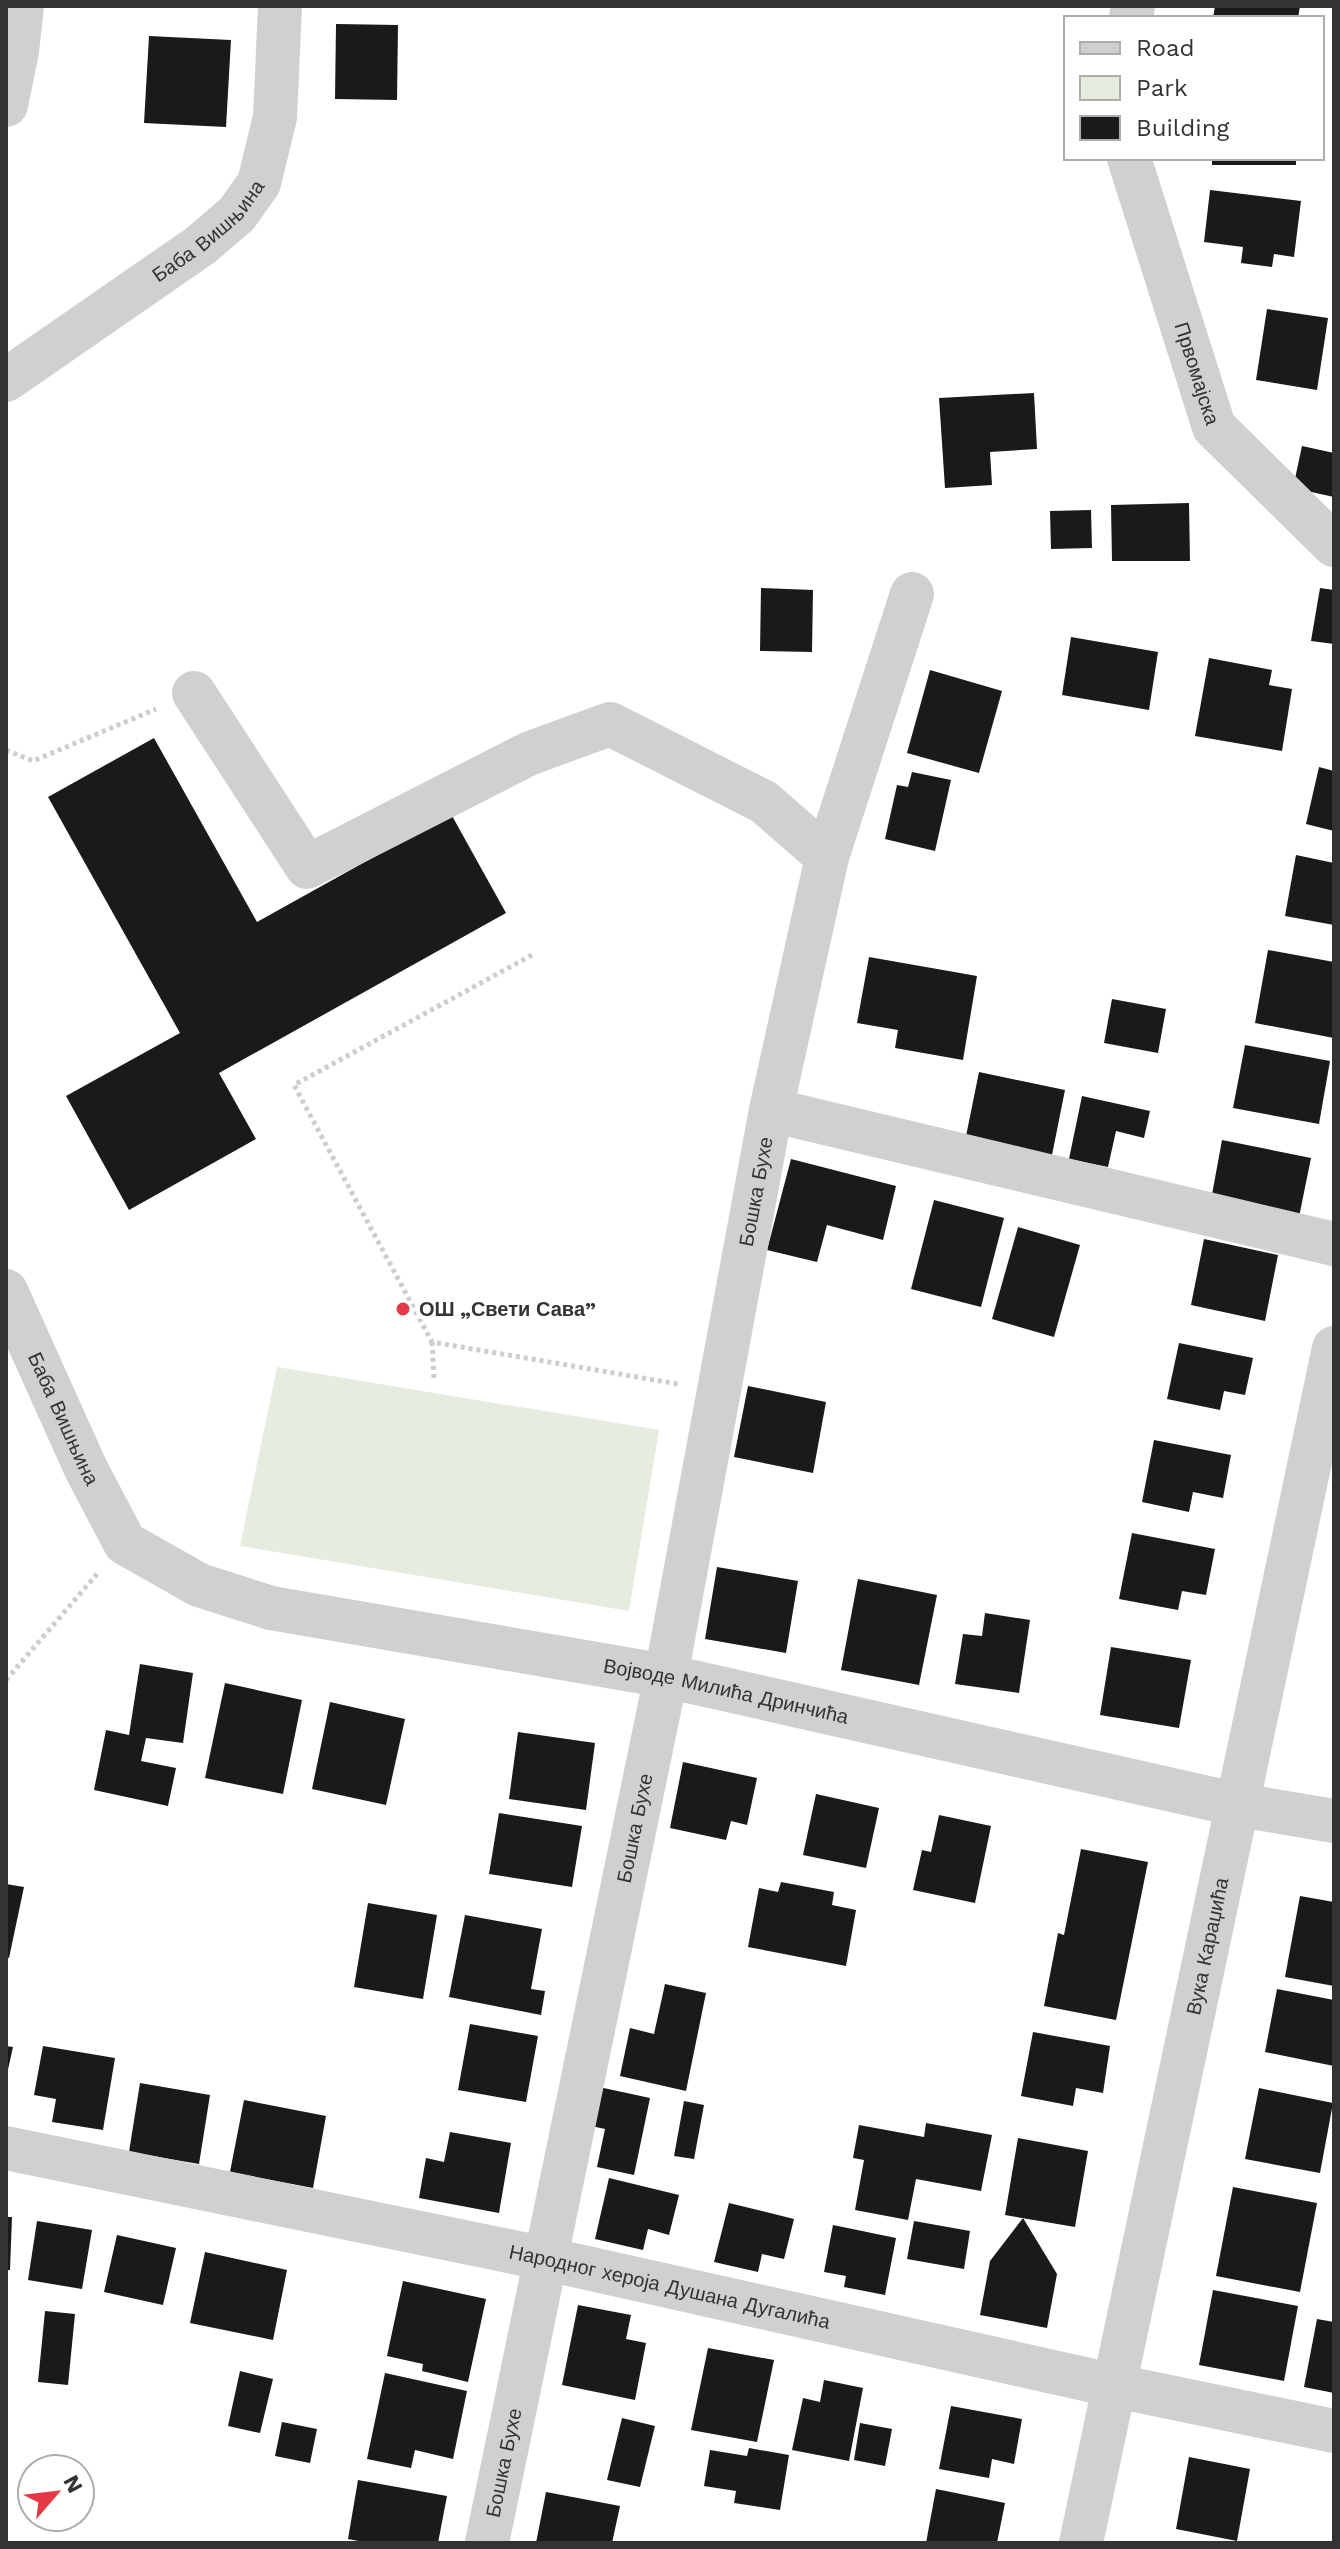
<svg xmlns="http://www.w3.org/2000/svg" width="1340" height="2549" font-family="'Work Sans',sans-serif">
<rect width="100%" height="100%" fill="#fff"/>
<polygon fill="#e6ecdf" points="277,1367 659,1430 629,1611 240,1546"/>
<g fill="#1a1a1a">
<polygon points="1215,6 1300,6 1298,18 1213,18"/>
<polygon points="336,24 398,25 397,100 335,99"/>
<polygon points="149,36 231,40 226,127 144,123"/>
<rect x="1212" y="158" width="84" height="7"/>
<polygon points="1210,190 1301,201 1294,257 1274,254 1272,267 1241,263 1243,247 1204,242"/>
<polygon points="1267,309 1328,318 1317,390 1256,380"/>
<polygon points="1034,393 1037,449 990,452 992,485 945,488 939,398"/>
<polygon points="1302,446 1334,453 1334,497 1293,488"/>
<polygon points="1189,503 1190,561 1112,561 1111,505"/>
<polygon points="1091,510 1092,548 1051,549 1050,511"/>
<polygon points="761,588 813,590 812,652 760,651"/>
<polygon points="1320,588 1334,590 1334,644 1311,641"/>
<polygon points="1071,637 1158,652 1149,710 1062,695"/>
<polygon points="1209,658 1272,670 1269,685 1292,689 1282,751 1195,736"/>
<polygon points="930,670 1002,691 979,773 907,753"/>
<polygon points="154,738 257,922 451,814 506,913 219,1073 256,1139 129,1210 66,1096 180,1033 48,797"/>
<polygon points="1319,767 1334,771 1334,831 1306,824"/>
<polygon points="912,772 951,780 935,851 885,839 897,785 908,787"/>
<polygon points="1296,855 1334,863 1334,925 1285,916"/>
<polygon points="1268,950 1334,962 1334,1038 1255,1023"/>
<polygon points="869,957 977,976 963,1060 895,1048 898,1030 857,1023"/>
<polygon points="1112,999 1166,1009 1158,1053 1104,1043"/>
<polygon points="1245,1045 1330,1061 1319,1124 1233,1108"/>
<polygon points="979,1072 1065,1090 1049,1170 963,1151"/>
<polygon points="1082,1096 1150,1111 1144,1138 1116,1131 1108,1167 1069,1159"/>
<polygon points="1222,1140 1311,1158 1299,1217 1211,1200"/>
<polygon points="791,1159 896,1186 883,1240 827,1225 817,1262 767,1250"/>
<polygon points="934,1200 1004,1218 981,1307 911,1289"/>
<polygon points="1018,1227 1080,1245 1054,1337 992,1319"/>
<polygon points="1204,1239 1278,1255 1265,1321 1191,1305"/>
<polygon points="1179,1343 1253,1358 1245,1395 1224,1391 1220,1410 1167,1399"/>
<polygon points="748,1386 826,1402 813,1473 734,1457"/>
<polygon points="1154,1440 1231,1455 1223,1498 1193,1492 1189,1512 1142,1502"/>
<polygon points="1132,1533 1215,1549 1206,1595 1182,1591 1178,1610 1119,1599"/>
<polygon points="717,1567 798,1581 786,1653 705,1639"/>
<polygon points="858,1579 937,1595 919,1685 841,1670"/>
<polygon points="985,1613 1030,1620 1019,1693 955,1684 963,1634 982,1636"/>
<polygon points="1111,1647 1191,1660 1179,1728 1100,1715"/>
<polygon points="140,1664 193,1673 183,1743 146,1738 141,1761 176,1768 168,1806 94,1790 106,1730 129,1735"/>
<polygon points="225,1683 302,1700 283,1794 205,1778"/>
<polygon points="330,1702 405,1719 386,1805 312,1789"/>
<polygon points="518,1732 595,1743 586,1810 509,1799"/>
<polygon points="683,1762 757,1778 747,1825 731,1821 726,1840 670,1828"/>
<polygon points="816,1794 879,1808 866,1868 803,1855"/>
<polygon points="499,1813 582,1826 572,1887 489,1874"/>
<polygon points="939,1815 991,1826 975,1903 913,1890 922,1850 931,1852"/>
<polygon points="1081,1849 1148,1862 1116,2020 1044,2006 1058,1933 1064,1935"/>
<polygon points="781,1882 834,1892 832,1905 856,1910 846,1966 748,1947 759,1888 778,1892"/>
<polygon points="6,1884 24,1887 9,1958 6,1957"/>
<polygon points="1300,1896 1334,1902 1334,1986 1285,1977"/>
<polygon points="368,1903 437,1915 423,1999 354,1987"/>
<polygon points="465,1915 542,1929 531,1989 545,1991 541,2015 449,1997"/>
<polygon points="665,1984 706,1993 686,2091 620,2076 630,2028 654,2034"/>
<polygon points="1277,1989 1334,2000 1334,2066 1265,2052"/>
<polygon points="470,2024 538,2036 526,2102 458,2090"/>
<polygon points="1033,2032 1110,2046 1103,2093 1076,2088 1073,2106 1021,2096"/>
<polygon points="6,2046 13,2047 7,2074 6,2074"/>
<polygon points="43,2046 115,2058 103,2130 52,2122 56,2099 34,2095"/>
<polygon points="140,2083 210,2095 199,2164 129,2152"/>
<polygon points="599,2087 650,2098 634,2175 597,2167 605,2129 591,2126"/>
<polygon points="1259,2088 1333,2103 1320,2173 1245,2159"/>
<polygon points="244,2100 326,2116 313,2188 230,2172"/>
<polygon points="684,2101 704,2105 694,2159 674,2156"/>
<polygon points="926,2123 992,2135 981,2191 916,2179 908,2220 855,2210 864,2160 853,2158 859,2125 924,2137"/>
<polygon points="450,2132 511,2143 499,2213 419,2198 426,2158 444,2162"/>
<polygon points="1018,2138 1088,2151 1075,2227 1005,2215"/>
<polygon points="609,2178 679,2195 669,2235 648,2229 643,2250 595,2239"/>
<polygon points="1233,2187 1317,2203 1300,2292 1216,2276"/>
<polygon points="729,2203 794,2219 784,2259 762,2254 758,2272 714,2262"/>
<polygon points="6,2217 12,2217 10,2270 6,2270"/>
<polygon points="1023,2218 1057,2274 1047,2328 980,2315 990,2261"/>
<polygon points="37,2221 92,2230 82,2289 28,2280"/>
<polygon points="914,2221 970,2231 964,2269 907,2259"/>
<polygon points="833,2225 896,2238 885,2295 844,2287 846,2276 824,2272"/>
<polygon points="117,2235 176,2248 163,2305 104,2292"/>
<polygon points="205,2252 287,2270 273,2340 190,2323"/>
<polygon points="403,2281 486,2299 468,2382 422,2371 423,2364 387,2356"/>
<polygon points="1213,2290 1298,2306 1284,2381 1199,2365"/>
<polygon points="578,2305 631,2315 626,2339 646,2343 635,2400 562,2385"/>
<polygon points="45,2311 75,2314 68,2385 38,2382"/>
<polygon points="1317,2319 1334,2322 1334,2393 1304,2387"/>
<polygon points="708,2348 774,2360 757,2442 691,2430"/>
<polygon points="240,2371 273,2379 260,2433 228,2426"/>
<polygon points="385,2373 467,2391 453,2459 415,2450 411,2468 367,2459"/>
<polygon points="824,2380 863,2388 849,2461 792,2450 803,2398 820,2402"/>
<polygon points="951,2406 1022,2419 1014,2464 992,2459 989,2478 939,2469"/>
<polygon points="622,2418 655,2426 640,2487 607,2480"/>
<polygon points="282,2422 317,2429 310,2463 275,2456"/>
<polygon points="860,2423 892,2429 885,2466 854,2460"/>
<polygon points="749,2448 789,2455 780,2510 734,2503 736,2491 704,2486 710,2450 747,2456"/>
<polygon points="1189,2457 1250,2469 1237,2541 1176,2529"/>
<polygon points="358,2480 447,2496 438,2543 369,2543 348,2539"/>
<polygon points="936,2489 1005,2503 997,2543 926,2543"/>
<polygon points="546,2492 620,2506 612,2543 536,2543"/>
</g>
<g fill="none" stroke-linecap="round" stroke-linejoin="round">
<g stroke="#cdcdcd" stroke-width="5" stroke-dasharray="4 4" stroke-linecap="butt">
<polyline points="6,750 33,761 156,709"/>
<polyline points="532,955 294,1085 432,1342 678,1384"/>
<polyline points="432,1342 434,1378"/>
<polyline points="6,1680 97,1574"/>
</g>
<g stroke="#d0d0d0" stroke-width="44">
<polyline points="1131,18 1133,6"/>
<polyline points="6,105 17,51 22,6"/>
<path id="s1" d="M 1129,158 L 1214,427 L 1334,545"/>
<path id="s2" d="M 6,380 L 201,245 L 237,214 L 259,183 L 275,117 L 280,6"/>
<polyline points="194,693 307,867 528,754 610,724 764,802 827,857"/>
<polyline points="771,1110 1334,1244"/>
<path id="s3" d="M 6,1291 L 86,1469 L 125,1543 L 199,1585 L 271,1608 L 666,1676 L 1239,1805 L 1334,1821"/>
<path id="s4" d="M 6,2148 L 547,2259 L 1116,2386 L 1334,2431"/>
<path id="s5" d="M 487,2543 L 666,1676 L 771,1110 L 827,857 L 912,594"/>
<path id="s6" d="M 1081,2543 L 1334,1348"/>
</g>
</g>
<circle fill="#e63946" stroke="#fff" stroke-width="3" cx="403" cy="1309" r="8"/>
<g text-anchor="middle" stroke-width="8" stroke-linejoin="round" paint-order="stroke">
<g font-size="20" fill="#333" stroke="#fff">
<text dy="7" stroke="none"><textPath href="#s2" startOffset="252">Баба Вишњина</textPath></text>
<text dy="7" stroke="none"><textPath href="#s1" startOffset="226">Првомајска</textPath></text>
<text dy="7" stroke="none"><textPath href="#s5" startOffset="1378">Бошка Бухе</textPath></text>
<text dy="7" stroke="none"><textPath href="#s3" startOffset="140">Баба Вишњина</textPath></text>
<text dy="7" stroke="none"><textPath href="#s3" startOffset="902">Војводе Милића Дринчића</textPath></text>
<text dy="7" stroke="none"><textPath href="#s5" startOffset="730">Бошка Бухе</textPath></text>
<text dy="7" stroke="none"><textPath href="#s6" startOffset="610">Вука Караџића</textPath></text>
<text dy="7" stroke="none"><textPath href="#s4" startOffset="678">Народног хероја Душана Дугалића</textPath></text>
<text dy="7" stroke="none"><textPath href="#s5" startOffset="82">Бошка Бухе</textPath></text>
</g>
<g font-size="20" font-weight="bold" fill="#333" stroke="#fff" text-anchor="start">
<text x="419" y="1316">ОШ „Свети Сава”</text>
</g>
</g>
<rect width="1340" height="2549" fill="none" stroke="#333333" stroke-width="16"/>
<rect x="1064" y="16" width="260" height="144" fill="#ffffff" stroke="#adadad" stroke-width="2"/>
<rect x="1080" y="42" width="40" height="12" fill="#d0d0d0" stroke="#adadad" stroke-width="2"/>
<text x="1136" y="56" font-size="24" fill="#333333">Road</text>
<rect x="1080" y="76" width="40" height="24" fill="#e6ecdf" stroke="#adadad" stroke-width="2"/>
<text x="1136" y="96" font-size="24" fill="#333333">Park</text>
<rect x="1080" y="116" width="40" height="24" fill="#1a1a1a" stroke="#adadad" stroke-width="2"/>
<text x="1136" y="136" font-size="24" fill="#333333">Building</text>
<g transform="translate(56 2493) rotate(62)"><circle r="38" fill="#ffffff" stroke="#adadad" stroke-width="2"/>
<path d="M0-6L14 30L0 20L-14 30Z" fill="#e63946"/>
<text y="-12" font-size="22" font-weight="bold" text-anchor="middle" fill="#333333">N</text>
</g>
</svg>
